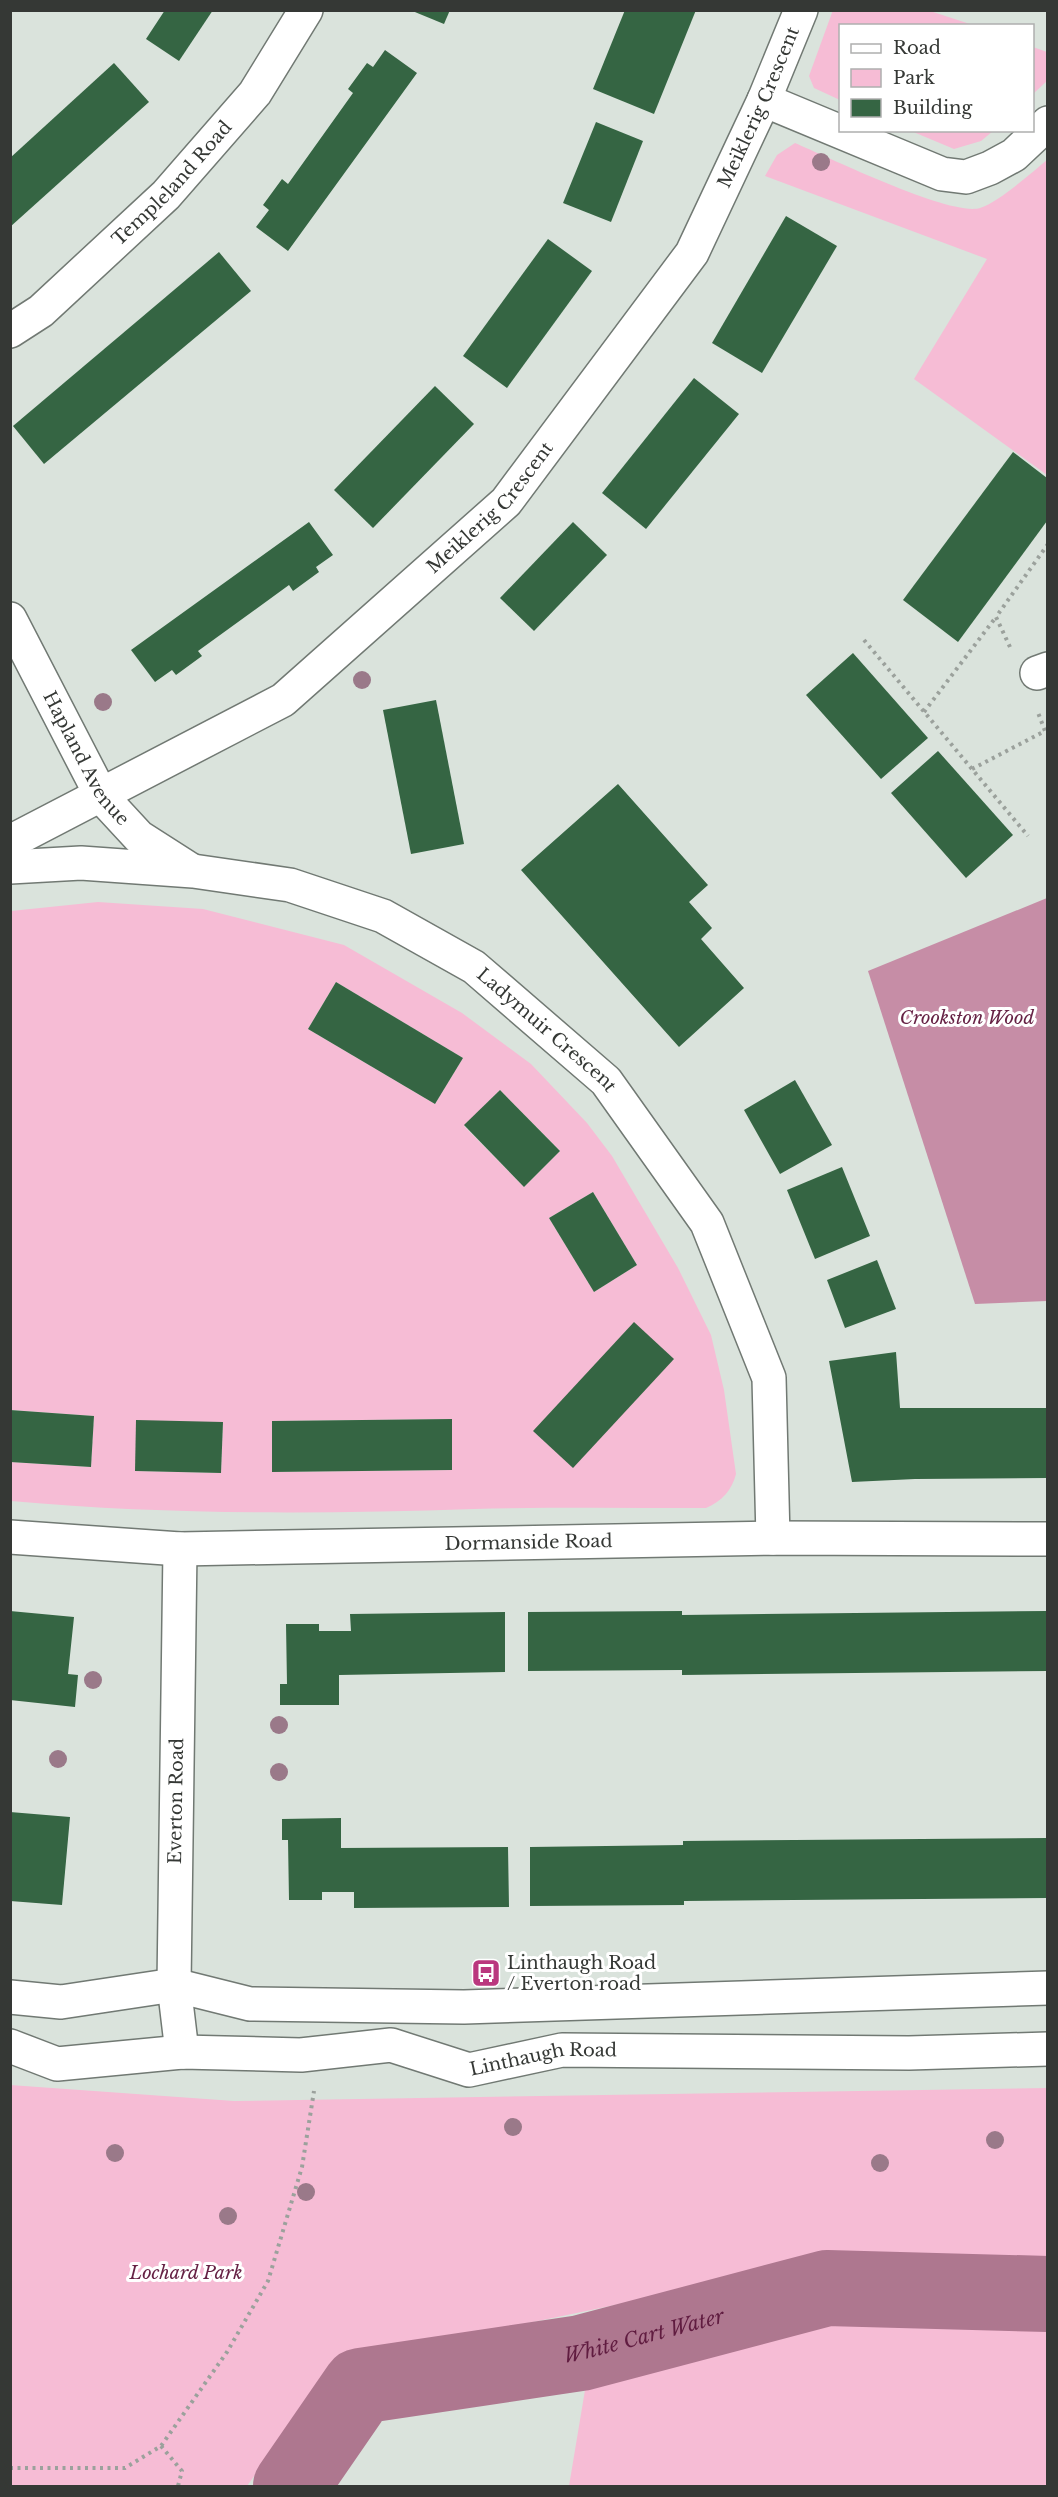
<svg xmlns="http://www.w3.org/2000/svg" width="1058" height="2497" font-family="'Libre Baskerville',serif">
<rect width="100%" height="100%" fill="#dae3dc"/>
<g fill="#f6bcd5" fill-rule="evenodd">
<polygon points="833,10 930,11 973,25 840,26 840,100 814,88 809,76"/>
<polygon points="1033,47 1047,52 1048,80 1033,94"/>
<polygon points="911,131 993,131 981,141 954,149"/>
<path d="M 795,143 C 828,157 951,217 980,208 C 999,202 1031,173 1047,160 L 1047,475 L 914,379 L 987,259 L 765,176 L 777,155 Z"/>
<path d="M 98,902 L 203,909 L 344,945 L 462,1013 L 531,1064 L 587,1123 L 612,1156 L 678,1268 L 711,1335 L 724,1390 L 736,1474 C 732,1490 722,1501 706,1508 C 629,1508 551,1507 474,1509 C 319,1514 165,1515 11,1501 L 10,1462 L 91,1467 L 94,1416 L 11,1410 L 11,911 ZM 336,982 L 463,1058 L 435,1104 L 308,1029 ZM 500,1090 L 560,1151 L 524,1187 L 464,1126 ZM 593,1192 L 637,1265 L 594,1292 L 549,1218 ZM 452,1419 L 452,1470 L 272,1472 L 272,1421 ZM 223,1422 L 221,1473 L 135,1471 Z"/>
<polygon points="10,2085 234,2101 1047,2088 1047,2264 837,2259 335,2363 247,2486 11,2486"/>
<polygon points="1047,2305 1047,2486 569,2486 587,2378 850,2309"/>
</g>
<polygon fill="#c68da6" points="1047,898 1047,1301 975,1304 868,971"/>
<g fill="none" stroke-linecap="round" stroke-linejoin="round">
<path stroke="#ae778f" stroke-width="76" id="s1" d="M 291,2486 L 360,2386 L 581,2353 L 827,2288 L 1048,2294"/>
</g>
<g fill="#356543">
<polygon points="165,10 213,10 179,61 146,39"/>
<polygon points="410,10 450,10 444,24"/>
<polygon points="625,10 696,10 654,114 593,89"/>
<polygon points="385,50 417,73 288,251 256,227 269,210 263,205 282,179 288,184 353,93 348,89 367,63 373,67"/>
<polygon points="114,63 149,102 10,227 10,158"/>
<polygon points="596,122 643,141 611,222 563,203"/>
<polygon points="786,216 837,246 762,373 712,343"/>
<polygon points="548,239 592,271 507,388 463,356"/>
<polygon points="219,252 251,291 44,464 13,426"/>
<polygon points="694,378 739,414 646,529 602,493"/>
<polygon points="435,386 474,424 373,528 334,490"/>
<polygon points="1013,452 1047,478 1047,521 958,642 903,600"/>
<polygon points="309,522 333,555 316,567 319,572 293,591 289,585 198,651 202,656 176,675 172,670 155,682 131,650"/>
<polygon points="573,522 607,555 534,631 500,598"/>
<polygon points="853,653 928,738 881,779 806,695"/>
<polygon points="436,700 464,844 411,854 383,710"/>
<polygon points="938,751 1013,835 966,878 891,793"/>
<polygon points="618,784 708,885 689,902 712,928 701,939 744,988 679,1047 521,870"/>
<polygon points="336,982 463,1058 435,1104 308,1029"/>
<polygon points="795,1080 832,1145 780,1174 744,1110"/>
<polygon points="500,1090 560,1151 524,1187 464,1125"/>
<polygon points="842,1167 870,1236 815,1259 787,1190"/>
<polygon points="593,1192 637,1265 594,1292 549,1218"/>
<polygon points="877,1260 896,1309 845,1328 827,1280"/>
<polygon points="634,1322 674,1359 573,1468 533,1431"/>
<polygon points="896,1352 900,1408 1047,1408 1047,1478 915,1479 852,1482 829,1361"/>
<polygon points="10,1410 94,1416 91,1467 10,1462"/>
<polygon points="452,1419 452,1470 272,1472 272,1421"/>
<polygon points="136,1420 223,1422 221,1473 135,1471"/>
<polygon points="10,1611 74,1617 68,1674 78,1675 75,1707 10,1700"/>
<polygon points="682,1611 682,1615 1047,1611 1047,1671 682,1675 682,1670 528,1671 528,1612"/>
<polygon points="505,1612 505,1672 339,1675 339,1705 280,1705 280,1684 287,1684 286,1624 319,1624 319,1631 351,1631 350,1614"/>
<polygon points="10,1812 70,1817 62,1905 10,1901"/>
<polygon points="341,1818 341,1848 508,1847 509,1907 354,1908 354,1892 322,1892 322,1900 289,1900 288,1840 282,1840 282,1819"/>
<polygon points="1047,1838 1047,1898 684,1901 684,1905 530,1906 530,1847 683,1845 683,1841"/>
</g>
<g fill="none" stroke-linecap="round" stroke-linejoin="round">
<g stroke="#717973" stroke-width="36">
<g id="minor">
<polyline points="764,100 942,174 966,177 990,168 1014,155 1048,123"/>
<path id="s2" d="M 10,331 L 41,311 L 166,195 L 255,93 L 306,10"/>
<path id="s3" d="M 10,619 L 102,797 L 139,837 L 189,869"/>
<polyline points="1037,673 1048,669"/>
<path id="s4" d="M 10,842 L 283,700 L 506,502 L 692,253 L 764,100 L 801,10"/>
<path id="s5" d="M 10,867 L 81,863 L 193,871 L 290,885 L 383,916 L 474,967 L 606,1081 L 707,1223 L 769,1378 L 773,1538"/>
<path id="s6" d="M 10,1537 L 180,1549 L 773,1538 L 1048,1539"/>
<polyline points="180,1549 174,1985 182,2052"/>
</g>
</g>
<g stroke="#717973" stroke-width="36">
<g id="tertiary">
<polyline points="10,1997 61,2002 174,1985 250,2004 464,2007 1048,1988"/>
<path id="s7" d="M 10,2046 L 57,2064 L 182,2052 L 301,2055 L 391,2045 L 469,2070 L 562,2050 L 909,2053 L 1048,2049"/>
</g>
</g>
<g stroke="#9ba19c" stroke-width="4" stroke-dasharray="3 4.5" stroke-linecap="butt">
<polyline points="864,640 1028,836"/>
<polyline points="1010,647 996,617 1048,544"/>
<polyline points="924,712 996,617"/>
<polyline points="972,769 1045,731 1037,710"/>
<polyline points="161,2446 182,2471 178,2486"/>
<polyline points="10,2468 125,2468 161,2446 227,2352 268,2281 302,2167 314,2091"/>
</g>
<use href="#minor" stroke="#fff" stroke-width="33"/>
<use href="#tertiary" stroke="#fff" stroke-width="33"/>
</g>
<g fill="#9a7989">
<circle cx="821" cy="162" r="9"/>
<circle cx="362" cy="680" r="9"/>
<circle cx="103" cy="702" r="9"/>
<circle cx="93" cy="1680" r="9"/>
<circle cx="279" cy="1725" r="9"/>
<circle cx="58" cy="1759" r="9"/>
<circle cx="279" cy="1772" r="9"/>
<circle cx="513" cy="2127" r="9"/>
<circle cx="995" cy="2140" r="9"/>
<circle cx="115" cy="2153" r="9"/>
<circle cx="880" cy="2163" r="9"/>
<circle cx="306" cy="2192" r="9"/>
<circle cx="228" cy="2216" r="9"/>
</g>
<defs>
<g id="bus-square" transform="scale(1.5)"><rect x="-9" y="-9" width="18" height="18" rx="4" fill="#ba377e" stroke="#fff"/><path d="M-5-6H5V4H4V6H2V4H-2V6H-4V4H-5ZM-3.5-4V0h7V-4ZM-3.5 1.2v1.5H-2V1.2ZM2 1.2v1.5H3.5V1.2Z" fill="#fff"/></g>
</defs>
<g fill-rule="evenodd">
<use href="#bus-square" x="486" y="1973"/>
</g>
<g text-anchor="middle" stroke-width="6" stroke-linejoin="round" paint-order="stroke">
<g font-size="18" fill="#353835" stroke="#fff">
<text dy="6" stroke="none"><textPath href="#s4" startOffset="1077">Meiklerig Crescent</textPath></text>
<text dy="6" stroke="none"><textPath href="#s2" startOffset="220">Templeland Road</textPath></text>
<text dy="6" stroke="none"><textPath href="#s4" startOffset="591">Meiklerig Crescent</textPath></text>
<text dy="6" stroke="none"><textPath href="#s3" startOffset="159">Hapland Avenue</textPath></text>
<text dy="6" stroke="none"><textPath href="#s5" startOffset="580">Ladymuir Crescent</textPath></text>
<text dy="6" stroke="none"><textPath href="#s6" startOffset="519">Dormanside Road</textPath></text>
<text transform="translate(176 1801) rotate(-89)" y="6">Everton Road</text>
<text dy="6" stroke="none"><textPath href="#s7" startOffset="543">Linthaugh Road</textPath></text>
</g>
<g font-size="18" font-style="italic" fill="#662245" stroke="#fff">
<text x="967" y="1024">Crookston Wood</text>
<text x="186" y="2279">Lochard Park</text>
</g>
<g font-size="18" fill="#353835" stroke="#fff" text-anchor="start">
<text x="507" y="1969">Linthaugh Road<tspan x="507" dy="21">/ Everton road</tspan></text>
</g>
<g font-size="20" font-style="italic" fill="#601c40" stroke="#fff">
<text dy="7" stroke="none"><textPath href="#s1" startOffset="410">White Cart Water</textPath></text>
</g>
</g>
<rect width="1058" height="2497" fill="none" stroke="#353835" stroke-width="24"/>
<rect x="839" y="24" width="195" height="108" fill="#ffffff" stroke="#aeafae" stroke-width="1.5"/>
<rect x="851" y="44" width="30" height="9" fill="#ffffff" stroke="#aeafae" stroke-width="1.5"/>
<text x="893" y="54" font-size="18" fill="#353835">Road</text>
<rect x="851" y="69" width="30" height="18" fill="#f6bcd5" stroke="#aeafae" stroke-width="1.5"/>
<text x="893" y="84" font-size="18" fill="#353835">Park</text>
<rect x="851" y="99" width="30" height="18" fill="#356543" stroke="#aeafae" stroke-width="1.5"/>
<text x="893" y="114" font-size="18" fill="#353835">Building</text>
</svg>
